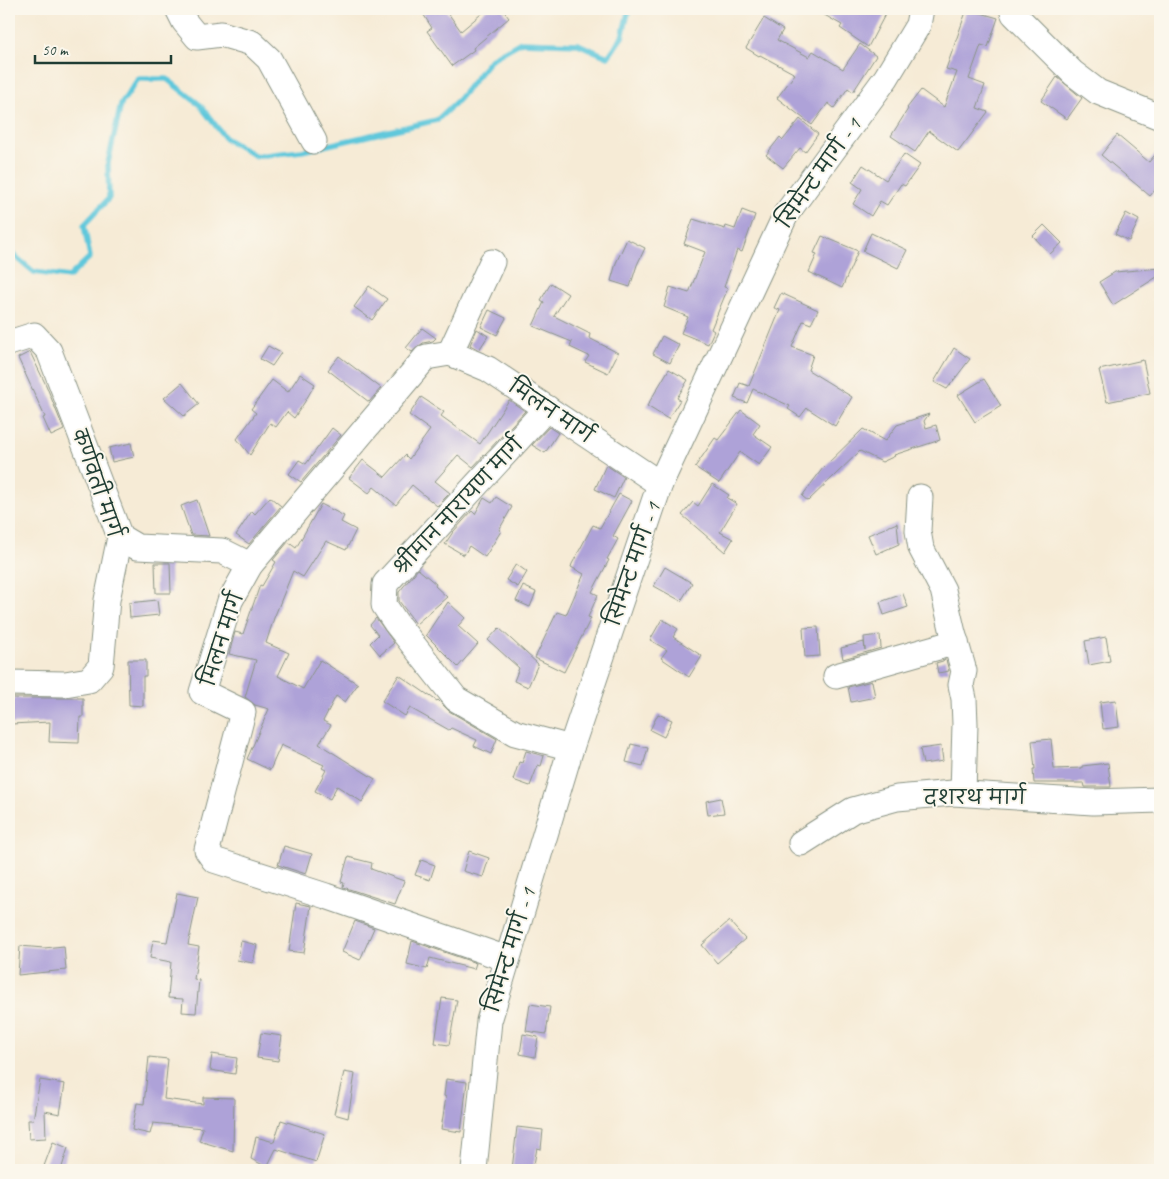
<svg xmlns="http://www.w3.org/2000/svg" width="1169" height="1179" font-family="Caveat,'Playpen Sans Deva',sans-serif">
<rect width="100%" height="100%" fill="#fbf7ec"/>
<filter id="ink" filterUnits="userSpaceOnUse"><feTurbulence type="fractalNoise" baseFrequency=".02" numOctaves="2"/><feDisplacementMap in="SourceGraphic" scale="10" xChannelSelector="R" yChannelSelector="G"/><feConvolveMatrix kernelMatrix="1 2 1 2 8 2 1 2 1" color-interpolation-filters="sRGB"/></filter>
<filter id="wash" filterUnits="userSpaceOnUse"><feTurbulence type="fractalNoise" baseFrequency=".0096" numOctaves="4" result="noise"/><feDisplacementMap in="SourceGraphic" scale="20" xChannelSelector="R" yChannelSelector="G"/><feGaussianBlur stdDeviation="1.12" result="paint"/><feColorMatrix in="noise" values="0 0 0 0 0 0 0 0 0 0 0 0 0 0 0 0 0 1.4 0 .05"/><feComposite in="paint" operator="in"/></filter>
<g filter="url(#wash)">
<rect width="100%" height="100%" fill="#f6ebd6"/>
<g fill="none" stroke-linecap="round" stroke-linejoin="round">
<polyline stroke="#60c8db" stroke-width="5.5" points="9,251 34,272 69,277 90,257 84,225 109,198 108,163 121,104 138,79 167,79 200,105 226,139 256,156 302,151 437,120 459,99 491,59 521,42 578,44 608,57 622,37 629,9"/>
</g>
<g id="blocks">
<g fill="#aea2d8">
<polygon points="420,9 445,9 461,31 487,9 502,9 509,18 473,48 474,50 452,66 427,31 432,28"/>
<polygon points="814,9 888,9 868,47 840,28 842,25"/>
<polygon points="967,9 998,18 988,47 981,45 969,79 985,85 977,108 988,112 958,152 929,131 915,152 891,136 908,109 907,108 921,90 944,107 957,72 946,69"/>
<polygon points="764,18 783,30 777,40 809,57 813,51 843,69 860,44 876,56 853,92 848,88 834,108 828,103 812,125 777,98 795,74 760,55 759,56 746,48"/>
<polygon points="1057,77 1082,98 1067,119 1041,101"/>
<polygon points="800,119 818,134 805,152 800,148 783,168 766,155 780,137 783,140"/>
<polygon points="1117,135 1149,162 1160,149 1160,184 1150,196 1101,155"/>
<polygon points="904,154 920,165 905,186 901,184 887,205 880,201 871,216 853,204 862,189 852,182 863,165 886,180"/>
<polygon points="742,210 755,215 742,252 737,250 724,287 728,288 711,329 714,331 708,344 681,333 688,317 664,307 670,287 689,293 705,252 684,244 693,219 725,229 726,226 735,229"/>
<polygon points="1126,213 1139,220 1129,241 1115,234"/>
<polygon points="1044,225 1062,243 1050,254 1033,236"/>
<polygon points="871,233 907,250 898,268 863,251"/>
<polygon points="822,236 858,251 842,288 809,272 817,254 814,253"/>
<polygon points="627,239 645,248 637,265 630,287 611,281 616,263"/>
<polygon points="1160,268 1160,275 1113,305 1099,282 1115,272"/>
<polygon points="551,283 568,294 554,316 590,334 589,338 618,353 608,373 585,362 589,356 570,347 572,342 533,326 544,302 541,300"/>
<polygon points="369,286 387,299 372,320 354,307"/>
<polygon points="781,293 818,310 811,324 803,321 792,347 813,355 808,370 852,397 835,426 807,408 800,417 788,409 790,406 753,389 747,403 734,398 740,383 749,386 780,310 774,308"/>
<polygon points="489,310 506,318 497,335 481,327"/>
<polygon points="422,328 436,338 433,341 423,343 412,352 406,348"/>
<polygon points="477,329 488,336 479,350 470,345"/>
<polygon points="662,336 679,345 670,363 653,354"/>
<polygon points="268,346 281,353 272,366 260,359"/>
<polygon points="954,348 970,359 947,389 934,382"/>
<polygon points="30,352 46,385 64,430 51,436 43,418 45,417 18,358"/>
<polygon points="339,356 381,388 369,402 328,370"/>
<polygon points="1143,360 1150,393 1107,402 1099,370"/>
<polygon points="669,369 688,380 677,398 680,400 668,419 647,406"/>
<polygon points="300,374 315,384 304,403 294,418 287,412 276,427 270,423 250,455 237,439 256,413 251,409 272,380 288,392"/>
<polygon points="984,379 1001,406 975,422 958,395"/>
<polygon points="182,383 199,404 184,416 164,398"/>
<polygon points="421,397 444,412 441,416 480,444 509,400 525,411 473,467 458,455 435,481 450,493 437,506 412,485 396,505 374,487 369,493 349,478 363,460 385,477 405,455 409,459 430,430 409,415"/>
<polygon points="741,410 760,424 753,434 772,447 759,465 740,452 719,483 695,467 715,438 718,440"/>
<polygon points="929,414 924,421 926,428 936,425 940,440 894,455 895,456 882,462 860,451 808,501 802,496 823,468 863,429 885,441 897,425"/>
<polygon points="549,427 558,433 545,453 532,445"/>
<polygon points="332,428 341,435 301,482 289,474 299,460 306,464"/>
<polygon points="131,443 134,457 112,462 109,448"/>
<polygon points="606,465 624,477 614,498 595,489"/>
<polygon points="712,484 729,495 727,498 737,504 720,532 733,539 725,552 682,515 693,502 698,506"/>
<polygon points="619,494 632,501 613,536 618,539 607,559 609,560 592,592 598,595 588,617 591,618 564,672 535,658 557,612 566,615 584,574 571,567 572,564 593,525 600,528"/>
<polygon points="270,497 281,506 249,544 236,535 252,511 255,514"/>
<polygon points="496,497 512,507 499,530 501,531 485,557 469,546 464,555 445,544 453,532 472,511 475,514 484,498 492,503"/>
<polygon points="197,500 209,536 191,535 181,506"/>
<polygon points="321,504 344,516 341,522 356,530 346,550 326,541 303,577 293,571 274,618 266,643 289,653 278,676 303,689 320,660 358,684 345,702 336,696 323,721 331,725 319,744 375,779 362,802 337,786 330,799 315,791 326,770 322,768 324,765 281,745 270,770 247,759 269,709 255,705 245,697 256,660 229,654 235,632 243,634 260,585 262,586 276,562 273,560 288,542 296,548"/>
<polygon points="897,523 899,544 876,554 868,535"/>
<polygon points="155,563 170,563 171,593 156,593"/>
<polygon points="516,564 527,572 518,587 506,580"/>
<polygon points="665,567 692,583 681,601 654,586"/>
<polygon points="418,569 436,584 435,586 447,597 416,624 399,601 399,592"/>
<polygon points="523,586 536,592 530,607 516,601"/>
<polygon points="903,594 908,607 884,615 880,602"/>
<polygon points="157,600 159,615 130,618 129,603"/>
<polygon points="448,602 465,618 458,626 478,644 458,667 426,635"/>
<polygon points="376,618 394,643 380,655 370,643 378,635 370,625"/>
<polygon points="662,619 678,629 673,637 702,656 689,677 661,658 667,650 650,640"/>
<polygon points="818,627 820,656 805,657 803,628"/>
<polygon points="499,628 538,664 528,687 514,681 519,668 488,640"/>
<polygon points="880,635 881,648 843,659 841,648 864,642 865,650 864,637"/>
<polygon points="1106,637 1110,661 1089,665 1085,641"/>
<polygon points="128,660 146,660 146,676 143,676 143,706 129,705"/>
<polygon points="946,660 949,671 938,673 936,663"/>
<polygon points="399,675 437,701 438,700 449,711 497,739 491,754 474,746 477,740 451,728 449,730 410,708 405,716 382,701"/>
<polygon points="872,681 875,697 851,702 848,687"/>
<polygon points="10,698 83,698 83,717 80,717 79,743 49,742 50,722 11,724"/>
<polygon points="1116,700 1119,727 1103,729 1100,702"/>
<polygon points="658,714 672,720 664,737 650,730"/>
<polygon points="1051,739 1054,769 1082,768 1082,766 1108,763 1111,787 1085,787 1084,783 1034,783 1033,769 1035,769 1032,741"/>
<polygon points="631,744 648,748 643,766 626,762"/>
<polygon points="941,746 943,761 923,764 920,749"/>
<polygon points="526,751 544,756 541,766 538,765 530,786 513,780 519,762 522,763"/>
<polygon points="721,798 724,813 708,815 706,801"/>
<polygon points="284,846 312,854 306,874 278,865"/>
<polygon points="469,851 489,858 483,877 463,871"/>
<polygon points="348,857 372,863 371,869 404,881 395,904 343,887 344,883 341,882"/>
<polygon points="421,860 435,865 430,880 415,875"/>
<polygon points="177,893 198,897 188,945 199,947 194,979 199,980 196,1013 182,1012 183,999 168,998 171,962 150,958 153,940 167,942"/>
<polygon points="296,903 311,906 304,953 289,951"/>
<polygon points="355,921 374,928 360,960 342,952"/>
<polygon points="729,921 745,939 717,963 702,945"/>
<polygon points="241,941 257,945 253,963 237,960"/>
<polygon points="412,941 476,963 474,969 430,958 427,969 407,964"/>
<polygon points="20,946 44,948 64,946 66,970 18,975"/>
<polygon points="442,998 457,1000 449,1045 435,1043"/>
<polygon points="530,1004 550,1007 546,1034 526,1031"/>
<polygon points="261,1033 282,1036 278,1061 257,1058"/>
<polygon points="523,1034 538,1037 535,1057 520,1054"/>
<polygon points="212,1054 237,1058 235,1074 210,1070"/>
<polygon points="149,1057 168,1059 164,1099 203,1104 203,1097 234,1098 233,1151 199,1141 203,1128 153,1123 150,1134 132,1130 137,1103 144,1104"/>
<polygon points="344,1072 355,1074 348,1118 334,1114"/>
<polygon points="446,1079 467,1082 461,1132 441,1129 446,1097 444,1096"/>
<polygon points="40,1080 65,1084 60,1114 45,1111 46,1138 29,1139 28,1120 33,1120"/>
<polygon points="281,1120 325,1134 316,1162 276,1149 267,1167 251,1159 256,1137 274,1142"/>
<polygon points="517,1127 543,1130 541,1149 537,1148 533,1170 512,1169"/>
<polygon points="53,1142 68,1148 61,1170 44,1166"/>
</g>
</g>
</g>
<g filter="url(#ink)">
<use href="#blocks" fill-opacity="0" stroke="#8a9485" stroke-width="1"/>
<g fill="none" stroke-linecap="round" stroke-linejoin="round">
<g stroke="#8a9485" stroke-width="27">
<g id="minor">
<polyline points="178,9 184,21 197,37 221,34 252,43 269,59 314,141"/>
<polyline points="1012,9 1014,14 1073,73 1098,92 1160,117"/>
<polyline points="9,343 34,335 49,351 120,537 107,600 101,666 89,680 65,684 9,683"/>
<polyline points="450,353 492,262"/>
<polyline points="547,408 385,584 384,605 396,623 456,699 515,733 571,748"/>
<polyline points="920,497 918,531 921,548 943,590 953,633 964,671 961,685 964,699 965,724 963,793"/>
<polyline points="120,537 137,547 222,551 250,565"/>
<polyline points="836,676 956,642"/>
<polyline points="801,843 853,810 897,798 953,793 1093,802 1160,800"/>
<polyline points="507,959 326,896 214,860 207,850 243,712 202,692 230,601 250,565 426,357 450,353 488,369 660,484"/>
<polyline points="474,1170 489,1021 571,748 660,484 786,214 886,78 918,25 921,9"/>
</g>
</g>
<use href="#minor" stroke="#fff" stroke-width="25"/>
</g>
</g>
<g text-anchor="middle" stroke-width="4" stroke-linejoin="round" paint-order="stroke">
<g font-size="20" fill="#1f3d34" stroke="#fbf7ec">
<text transform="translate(819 173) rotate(-55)" y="7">सिमेन्ट मार्ग - 1</text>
<text transform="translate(551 411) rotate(34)" y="7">मिलन मार्ग</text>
<text transform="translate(97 483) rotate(71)" y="7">कर्णवती मार्ग</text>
<text transform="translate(458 506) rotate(-47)" y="7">श्रीमान नारायण मार्ग</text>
<text transform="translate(633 564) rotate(-71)" y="7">सिमेन्ट मार्ग - 1</text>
<text transform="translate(222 639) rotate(-72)" y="7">मिलन मार्ग</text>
<text x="975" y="804">दशरथ मार्ग</text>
<text transform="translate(510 950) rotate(-73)" y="7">सिमेन्ट मार्ग - 1</text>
</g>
</g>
<rect width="1169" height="1179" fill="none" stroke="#fbf7ec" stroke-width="30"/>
<path d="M35 55v8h136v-8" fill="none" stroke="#1f3d34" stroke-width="2.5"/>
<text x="42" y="55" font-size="15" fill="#1f3d34" stroke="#fbf7ec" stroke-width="4" paint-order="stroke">50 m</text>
</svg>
